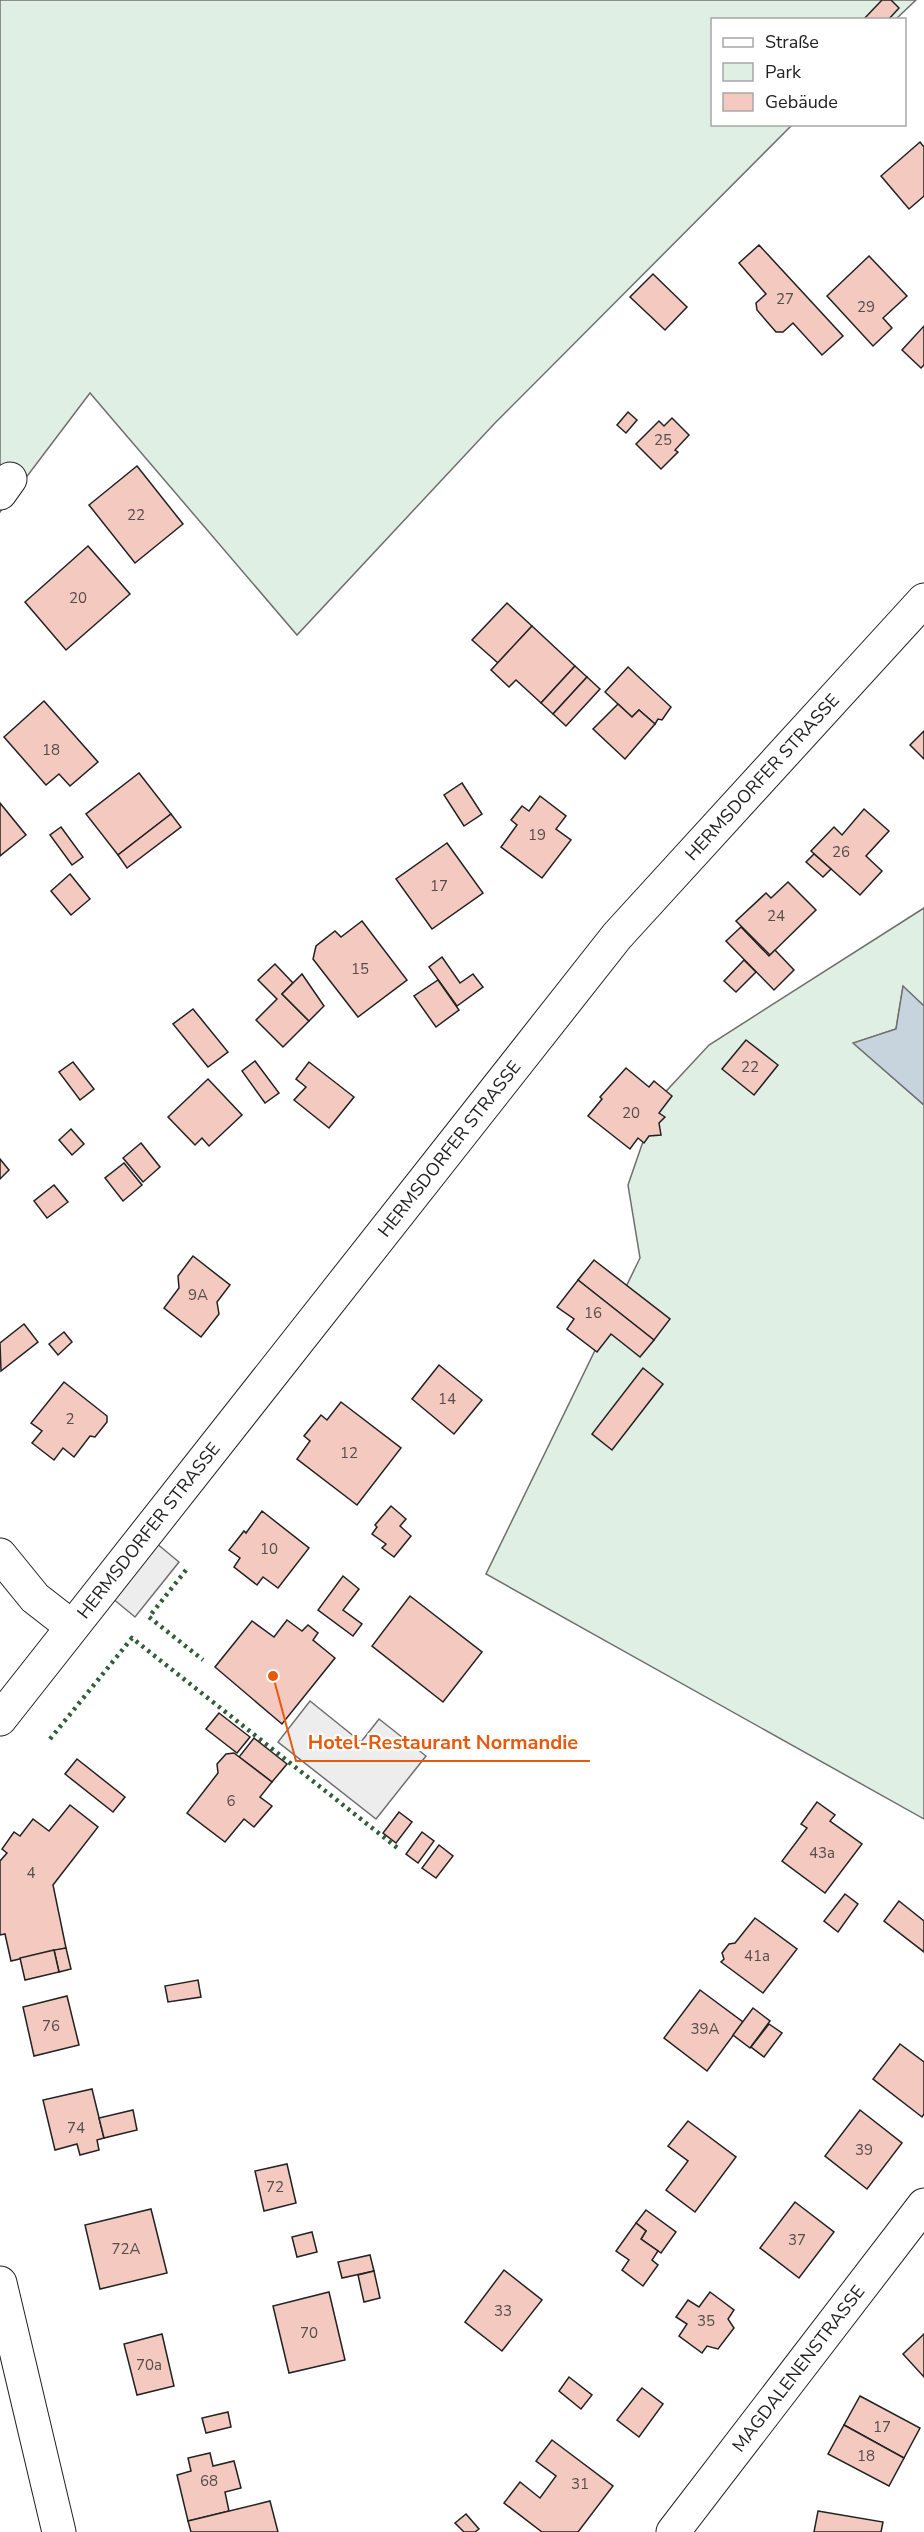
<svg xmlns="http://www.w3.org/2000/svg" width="924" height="2532" font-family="'Nunito Sans',sans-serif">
<rect width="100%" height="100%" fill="#fff"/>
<g fill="#e0efe3" stroke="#6f6f6f" stroke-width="1.5">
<polygon points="0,0 916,0 896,19 712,20 712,124 792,125 495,423 297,635 90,393 0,512"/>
<polygon points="924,908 924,1006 903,987 896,1029 854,1043 924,1105 924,1819 486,1574 640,1258 628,1185 657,1101 709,1045"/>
</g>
<g fill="#ededed" stroke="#6f6f6f" stroke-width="1.5">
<polygon points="156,1543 179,1562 135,1617 112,1598"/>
<polygon points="310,1701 361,1742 379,1719 426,1756 376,1819 278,1742"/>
</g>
<polygon fill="#c7d3dd" stroke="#6f6f6f" stroke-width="1.5" points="903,986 924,1006 924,1105 853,1043 896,1029"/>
<g fill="#f3c9c0" stroke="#222" stroke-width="1.5">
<polygon points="882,0 891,0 899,8 888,20 863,20"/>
<polygon points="920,142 924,147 924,196 909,209 881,176"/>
<polygon points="759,245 843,336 822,355 793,323 783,332 776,332 757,310 756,303 766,294 739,263"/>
<polygon points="869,256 907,296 883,318 892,328 873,346 827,296"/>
<polygon points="653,274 687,307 665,330 630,297"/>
<polygon points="924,326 924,365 921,368 902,350"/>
<polygon points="628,412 637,420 626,433 617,425"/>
<polygon points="672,418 689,435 675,450 678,452 661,469 636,444 659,421 664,426"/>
<polygon points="137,466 183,524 135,563 89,505"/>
<polygon points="88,546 130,594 66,650 25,602"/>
<polygon points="507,603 532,626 498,663 472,640"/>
<polygon points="532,626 575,666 541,703 516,680 509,687 491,670"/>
<polygon points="575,666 587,677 553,714 541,703"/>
<polygon points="628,667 671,707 662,720 658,719 655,724 639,710 632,717 605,692"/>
<polygon points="587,677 600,689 566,726 553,714"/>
<polygon points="44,701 98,762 70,786 59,774 46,785 4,737"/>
<polygon points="618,704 632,717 639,710 655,724 625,759 593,729"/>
<polygon points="924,731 924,759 910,745"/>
<polygon points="139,773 171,814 118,855 86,814"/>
<polygon points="462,783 482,814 464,826 444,795"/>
<polygon points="540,796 566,816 556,829 571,840 542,878 501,847 517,825 511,820 522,806 529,811"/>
<polygon points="0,803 26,835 0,856"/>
<polygon points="864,809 889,831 866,856 882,871 860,895 811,851 834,827 842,835"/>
<polygon points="171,814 181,827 127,868 118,855"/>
<polygon points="61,827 83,857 72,865 50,835"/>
<polygon points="447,843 483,893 432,929 396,879"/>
<polygon points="814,854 831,869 823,877 806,862"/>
<polygon points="70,874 90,899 71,915 51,891"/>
<polygon points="788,882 816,910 770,955 736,921 766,893 771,898"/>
<polygon points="362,921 407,980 358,1017 313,959 316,946 335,931 341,937"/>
<polygon points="741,927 769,956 775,950 794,970 774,990 726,941"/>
<polygon points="442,957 460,983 473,974 483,987 457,1006 429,967"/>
<polygon points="744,960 756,972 736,992 724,981"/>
<polygon points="275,964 293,983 282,994 309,1021 283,1047 256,1020 277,999 258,980"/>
<polygon points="302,974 324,1006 309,1021 282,994"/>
<polygon points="438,980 459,1010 436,1027 414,996"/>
<polygon points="193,1009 228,1052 208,1067 173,1024"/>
<polygon points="746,1040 778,1065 754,1095 722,1069"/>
<polygon points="255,1061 279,1093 265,1103 242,1071"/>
<polygon points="73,1062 94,1089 80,1100 59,1072"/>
<polygon points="309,1062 354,1097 329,1128 294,1100 306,1087 296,1079"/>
<polygon points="626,1068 649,1087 654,1081 672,1096 659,1113 665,1117 659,1123 661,1135 649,1136 644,1143 638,1138 630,1149 588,1116 602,1099 600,1097"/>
<polygon points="208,1079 242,1115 209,1146 202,1138 195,1145 168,1117"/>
<polygon points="71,1129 84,1144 72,1155 59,1140"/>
<polygon points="141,1143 160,1167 143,1182 123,1158"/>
<polygon points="0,1159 9,1170 0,1179"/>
<polygon points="124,1163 142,1185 123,1201 105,1178"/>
<polygon points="54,1185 68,1202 47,1218 34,1201"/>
<polygon points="193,1256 230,1285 217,1302 219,1314 201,1337 164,1308 179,1288 178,1276"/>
<polygon points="594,1260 670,1319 654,1340 578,1280"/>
<polygon points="578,1280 654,1340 640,1357 611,1334 597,1352 567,1329 574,1319 557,1307"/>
<polygon points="24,1324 38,1342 1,1371 0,1343"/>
<polygon points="64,1332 72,1342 58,1355 49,1344"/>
<polygon points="439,1365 482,1400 454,1434 412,1399"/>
<polygon points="643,1368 663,1384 612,1450 592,1434"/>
<polygon points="64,1382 107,1416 107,1422 95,1437 90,1436 74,1457 63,1448 54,1460 32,1443 42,1431 31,1423"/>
<polygon points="341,1402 401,1448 357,1505 297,1459 310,1441 304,1436 321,1415 327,1420"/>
<polygon points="391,1506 406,1519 400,1526 411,1536 394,1557 382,1548 386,1544 372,1534 377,1527 375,1525"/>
<polygon points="262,1511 309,1548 278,1588 263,1577 257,1585 234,1567 240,1558 229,1550 244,1531 246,1533"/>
<polygon points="343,1576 359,1589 343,1610 362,1624 353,1636 318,1610"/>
<polygon points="410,1596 482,1652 443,1702 372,1646"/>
<polygon points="287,1620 302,1631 308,1625 318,1633 313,1640 335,1658 282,1724 215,1667 252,1621 274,1637"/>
<polygon points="219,1713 250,1737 237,1753 206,1729"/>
<polygon points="254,1738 287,1764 272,1782 239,1757"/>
<polygon points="234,1753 272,1782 260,1797 272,1806 254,1827 244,1819 225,1842 187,1813 218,1773 217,1764 226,1754"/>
<polygon points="77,1759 125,1797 113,1812 65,1774"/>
<polygon points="817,1802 835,1815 830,1821 862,1844 825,1893 782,1861 807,1828 801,1824"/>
<polygon points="70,1805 98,1827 53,1885 66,1948 11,1961 5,1934 0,1935 0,1861 7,1853 2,1849 14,1832 20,1836 33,1819 49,1831"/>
<polygon points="399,1812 412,1822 396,1843 383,1833"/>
<polygon points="422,1832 434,1841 418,1863 406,1854"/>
<polygon points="439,1845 453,1856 436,1878 422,1868"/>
<polygon points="845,1894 858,1904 838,1932 824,1921"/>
<polygon points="899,1901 924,1921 924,1952 884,1921"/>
<polygon points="755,1918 797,1949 763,1993 721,1962 724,1959 722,1953 729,1944 735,1943"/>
<polygon points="66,1948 71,1969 59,1972 54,1950"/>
<polygon points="54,1950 59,1972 25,1980 20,1958"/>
<polygon points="198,1980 201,1997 168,2002 165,1986"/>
<polygon points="700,1990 743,2022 707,2071 664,2038"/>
<polygon points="67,1996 79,2045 34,2056 23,2007"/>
<polygon points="753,2008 770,2021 750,2048 733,2035"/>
<polygon points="769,2024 782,2033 764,2057 751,2047"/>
<polygon points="900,2044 924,2062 924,2114 922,2117 873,2079"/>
<polygon points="92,2089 104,2138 97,2140 99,2150 80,2155 77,2144 55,2150 43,2100"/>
<polygon points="133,2110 137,2130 104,2138 99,2118"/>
<polygon points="860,2110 902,2143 867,2189 825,2156"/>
<polygon points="688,2121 736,2157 695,2212 666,2190 688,2161 668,2146"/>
<polygon points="287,2164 296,2203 264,2211 255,2171"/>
<polygon points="795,2202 834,2232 799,2278 760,2248"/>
<polygon points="151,2209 167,2273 100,2289 85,2225"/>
<polygon points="646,2210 676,2232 661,2253 641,2239 646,2231 636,2223"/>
<polygon points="636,2223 646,2231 641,2239 658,2251 652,2260 658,2265 643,2286 622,2270 629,2260 616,2251"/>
<polygon points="312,2232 317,2252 297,2257 292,2237"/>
<polygon points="370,2255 374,2271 342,2278 338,2262"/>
<polygon points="504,2270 542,2300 502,2351 465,2322"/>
<polygon points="374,2271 380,2298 364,2302 358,2275"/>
<polygon points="329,2292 345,2360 289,2373 273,2306"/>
<polygon points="710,2292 734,2310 728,2319 734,2328 718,2349 707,2346 702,2353 679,2336 687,2324 676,2317 688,2300 699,2307"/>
<polygon points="162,2334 174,2386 137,2395 124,2344"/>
<polygon points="924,2334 924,2377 903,2354"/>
<polygon points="569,2377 592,2395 581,2409 559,2391"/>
<polygon points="642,2388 663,2404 639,2437 617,2420"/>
<polygon points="860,2396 920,2428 904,2458 844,2425"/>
<polygon points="228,2412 231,2427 206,2433 202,2418"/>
<polygon points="844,2425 904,2458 889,2486 828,2454"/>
<polygon points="552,2440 613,2486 578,2532 542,2532 504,2503 520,2482 540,2498 556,2476 536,2461"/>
<polygon points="210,2453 213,2466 234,2461 241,2488 225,2492 229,2511 188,2521 177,2475 191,2471 188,2458"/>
<polygon points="270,2501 278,2532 191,2532 188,2521"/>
<polygon points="818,2511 883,2522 881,2532 814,2532"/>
<polygon points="466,2514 479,2529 475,2532 464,2532 455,2523"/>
</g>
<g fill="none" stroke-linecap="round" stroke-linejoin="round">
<g stroke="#222" stroke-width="35">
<g id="street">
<polyline points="0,493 10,479"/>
<polyline points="0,1555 35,1598 71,1626"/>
<path id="s1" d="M 0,1719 L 617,936 L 924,600"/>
<polyline points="0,2283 59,2532"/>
<path id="s2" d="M 673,2532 L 924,2205"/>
</g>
</g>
<use href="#street" stroke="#fff" stroke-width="33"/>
<g stroke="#2f5e38" stroke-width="4.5" stroke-dasharray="3 4.5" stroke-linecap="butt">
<polyline points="186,1570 149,1617 203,1660"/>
<polyline points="50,1739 132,1638 400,1850"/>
</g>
</g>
<g text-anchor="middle" stroke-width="4.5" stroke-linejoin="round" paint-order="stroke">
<g font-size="15" fill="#564c4a">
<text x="785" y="304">27</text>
<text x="866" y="312">29</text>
<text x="663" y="445">25</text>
<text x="136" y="520">22</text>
<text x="78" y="603">20</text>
<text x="51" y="755">18</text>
<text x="537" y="840">19</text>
<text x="841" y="857">26</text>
<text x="439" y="891">17</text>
<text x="776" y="921">24</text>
<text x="360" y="974">15</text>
<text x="750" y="1072">22</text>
<text x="631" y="1118">20</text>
<text x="198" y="1300">9A</text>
<text x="593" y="1318">16</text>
<text x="447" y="1404">14</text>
<text x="70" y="1424">2</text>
<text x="349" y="1458">12</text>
<text x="269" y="1554">10</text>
<text x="231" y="1806">6</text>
<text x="822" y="1858">43a</text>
<text x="31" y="1878">4</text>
<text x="757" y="1961">41a</text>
<text x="51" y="2031">76</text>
<text x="705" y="2034">39A</text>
<text x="76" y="2133">74</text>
<text x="864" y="2155">39</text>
<text x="275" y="2192">72</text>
<text x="797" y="2245">37</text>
<text x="126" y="2254">72A</text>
<text x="503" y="2316">33</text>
<text x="706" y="2326">35</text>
<text x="309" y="2338">70</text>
<text x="149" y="2370">70a</text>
<text x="882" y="2432">17</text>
<text x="866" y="2461">18</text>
<text x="209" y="2486">68</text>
<text x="580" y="2489">31</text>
</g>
<g font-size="18" fill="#222" stroke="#fff">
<text dy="6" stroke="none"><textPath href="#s1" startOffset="1212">HERMSDORFER STRASSE</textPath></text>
<text dy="6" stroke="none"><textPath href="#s1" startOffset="726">HERMSDORFER STRASSE</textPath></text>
<text dy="6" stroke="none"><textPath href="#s1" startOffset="240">HERMSDORFER STRASSE</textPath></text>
<text dy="6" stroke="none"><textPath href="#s2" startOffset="206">MAGDALENENSTRASSE</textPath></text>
</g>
</g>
<path fill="none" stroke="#e8590c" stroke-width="2" d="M273 1676L296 1761H590"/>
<circle fill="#e8590c" stroke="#fff" stroke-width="2" cx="273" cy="1676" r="6"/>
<g font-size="20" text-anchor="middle" font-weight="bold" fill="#e8590c" stroke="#fff" stroke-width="4.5" stroke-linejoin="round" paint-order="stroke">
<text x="443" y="1749">Hotel-Restaurant Normandie</text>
</g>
<rect x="711" y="18" width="195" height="108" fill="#ffffff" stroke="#a7a7a7" stroke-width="1.5"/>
<rect x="723" y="38" width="30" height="9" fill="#ffffff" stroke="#a7a7a7" stroke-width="1.5"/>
<text x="765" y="48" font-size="18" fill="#222222">Straße</text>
<rect x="723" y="63" width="30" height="18" fill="#e0efe3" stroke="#a7a7a7" stroke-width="1.5"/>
<text x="765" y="78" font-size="18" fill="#222222">Park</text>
<rect x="723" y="93" width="30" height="18" fill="#f3c9c0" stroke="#a7a7a7" stroke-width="1.5"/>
<text x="765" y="108" font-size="18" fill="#222222">Gebäude</text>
</svg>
